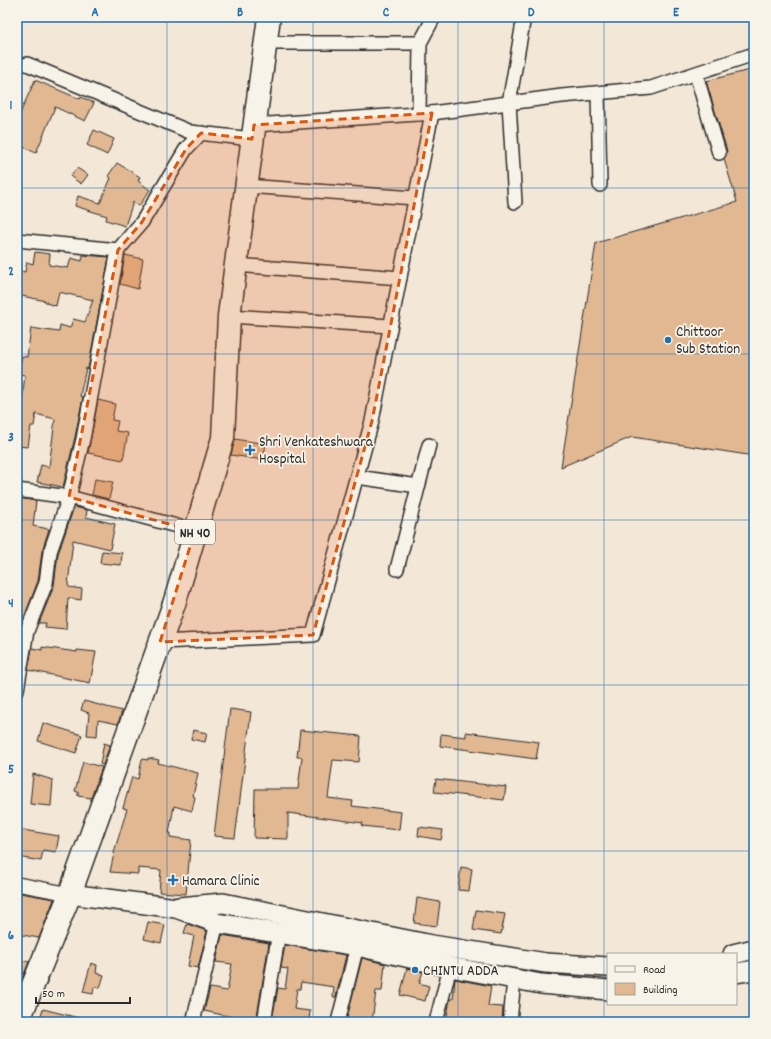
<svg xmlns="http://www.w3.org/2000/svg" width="771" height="1039" font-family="Dekko,sans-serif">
<rect width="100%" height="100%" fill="#f3e7d7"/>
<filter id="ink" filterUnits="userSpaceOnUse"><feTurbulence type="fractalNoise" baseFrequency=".025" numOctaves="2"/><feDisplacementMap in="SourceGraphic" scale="8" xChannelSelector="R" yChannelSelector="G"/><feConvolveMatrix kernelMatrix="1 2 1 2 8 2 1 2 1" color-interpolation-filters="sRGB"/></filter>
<g filter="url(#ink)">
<g fill="#e1b891" stroke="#2b2b2b">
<polygon points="754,69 754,456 632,437 561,467 596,243 737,202 724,159 727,151 706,81"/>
<polygon points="35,80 80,99 81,97 94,103 85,121 55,107 36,153 17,144 17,120"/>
<polygon points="94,130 114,139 107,155 87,145"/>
<polygon points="117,163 140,177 138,181 150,190 139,206 133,202 125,226 106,220 107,216 75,206 78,196 100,203 111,178 108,176"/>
<polygon points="77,168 88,175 81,184 70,176"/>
<polygon points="35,252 50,254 49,265 68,268 71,258 82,261 83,255 109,257 88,369 86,368 80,396 83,397 75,437 63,487 37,482 41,465 49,467 55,419 36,414 34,426 31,426 28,447 17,446 18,411 17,408 19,398 22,399 25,375 18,374 22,356 27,357 31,328 59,332 60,325 70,328 73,319 85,322 93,300 59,292 56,306 46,303 46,301 17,295 17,270 25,272 27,262 33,264"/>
<polygon points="125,255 143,259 138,289 120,284"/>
<polygon points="98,400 115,404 112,420 118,421 116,431 128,433 123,460 88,453"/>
<polygon points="235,439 266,444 263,460 231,455"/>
<polygon points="95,479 113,482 109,499 92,495"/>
<polygon points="17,498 36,501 33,526 49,529 42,551 38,581 22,623 17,622"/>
<polygon points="74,507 87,510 86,517 115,524 110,549 73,540 68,585 69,587 82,589 81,600 68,598 66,629 45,627 46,623 39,623 54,586 58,554"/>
<polygon points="102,551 122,553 121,565 100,563"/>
<polygon points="42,647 77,652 77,650 96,652 90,683 28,670 32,648 42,650"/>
<polygon points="84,701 122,711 118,724 98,720 97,736 87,735 89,713 81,710"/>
<polygon points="230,709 251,712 235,838 214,836"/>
<polygon points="43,723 82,735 76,753 38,741"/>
<polygon points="193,730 207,733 205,742 191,739"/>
<polygon points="300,730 361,736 359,762 333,760 328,798 353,801 352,806 401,812 399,830 362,826 363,823 288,813 288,839 254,838 255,789 298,789 302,757 297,757"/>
<polygon points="466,732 539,742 536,759 440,746 441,734 466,737"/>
<polygon points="104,743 110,745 103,765 100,764"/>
<polygon points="148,758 159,760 158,763 198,773 193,796 195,797 192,811 174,806 169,833 171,833 170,837 191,840 186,894 159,892 161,870 138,868 138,874 110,872 115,849 127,809 123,808 132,777 138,779 142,759 148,760"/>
<polygon points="83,762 102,767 91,798 78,796 78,792 75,791"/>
<polygon points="33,774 53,780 51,806 30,804"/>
<polygon points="436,779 506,787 504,800 434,792"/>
<polygon points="419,827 443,830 441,840 418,836"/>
<polygon points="17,829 59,836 56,852 43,850 41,861 17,857"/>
<polygon points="461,867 472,869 469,891 458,890"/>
<polygon points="20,893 54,899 39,938 17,934 17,912"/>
<polygon points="417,898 440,902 437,926 414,923"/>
<polygon points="476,910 505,914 501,934 473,930"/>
<polygon points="148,922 165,925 161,943 144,939"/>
<polygon points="187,924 207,931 198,968 188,966 194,936 184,933"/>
<polygon points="222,935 269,943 256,1022 204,1011 210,988 227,991 232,964 216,962"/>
<polygon points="285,945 346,955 336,997 333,997 334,987 301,982 300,989 297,989 294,1009 310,1011 309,1022 272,1020 278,988 285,989 288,969 281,968"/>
<polygon points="362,958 385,964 382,991 376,991 372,1022 346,1022"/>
<polygon points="17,959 29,962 17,991"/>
<polygon points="91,963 97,965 96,973 104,975 100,988 94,987 93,994 83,992"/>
<polygon points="407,968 423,972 419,983 429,986 425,1001 400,995"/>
<polygon points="455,979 491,986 488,1006 503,1007 502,1022 446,1022 450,999 453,999"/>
<polygon points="43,1009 79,1018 79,1022 49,1022 40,1020"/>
</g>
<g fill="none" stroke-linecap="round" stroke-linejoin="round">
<g stroke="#2b2b2b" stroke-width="16">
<g id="street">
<polyline points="265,43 420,43"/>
<polyline points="27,64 190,132 252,139"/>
<polyline points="696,74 719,153"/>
<polyline points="598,93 600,185"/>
<polyline points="432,113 562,96 651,88 754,54"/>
<polyline points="419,114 420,43 434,17"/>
<polyline points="246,186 415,198"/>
<polyline points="515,202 509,103 524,17"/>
<polyline points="17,240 118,250"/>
<polyline points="236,265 400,278"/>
<polyline points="229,316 390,326"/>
<polyline points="357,477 418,486"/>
<polyline points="17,490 69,497 195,531"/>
<polyline points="397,569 429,445"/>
<polyline points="160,642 313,635 372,421 432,113 254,125"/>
<polyline points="17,690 27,631 46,583 50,552 69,497 83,439 118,250 142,222 186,149 201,133"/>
<polyline points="17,884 70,894"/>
<polyline points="193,1022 217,923"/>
<polyline points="264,1022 279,932"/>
<polyline points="338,1022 357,946"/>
<polyline points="436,1022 450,967"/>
<polyline points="510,1022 514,979"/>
</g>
</g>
<g stroke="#2b2b2b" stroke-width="22">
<g id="secondary">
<polyline points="70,894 176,908 217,923 357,946 450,967 541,984 608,990"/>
<polyline points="179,907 223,903 432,945 546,963 608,967"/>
<polyline points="733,954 754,949"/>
<polyline points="736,973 754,970"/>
</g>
</g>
<g stroke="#2b2b2b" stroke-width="25">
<polyline id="highway" points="18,1022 70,894 175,601 223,438 229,316 269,17"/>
</g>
<use href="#street" stroke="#f7f3e8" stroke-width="13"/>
<use href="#secondary" stroke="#f7f3e8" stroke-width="19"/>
<use href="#highway" stroke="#f7f3e8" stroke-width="22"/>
</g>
</g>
<path fill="#df570e" fill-opacity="0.2" stroke="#df570e" stroke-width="3" stroke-dasharray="8 5" stroke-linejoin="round" d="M 432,113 L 372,421 L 313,635 L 160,642 L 195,531 L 69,497 L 118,250 L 142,222 L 186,149 L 201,133 L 252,139 L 254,125 Z"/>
<path fill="none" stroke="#1f6fb2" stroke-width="1" stroke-opacity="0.55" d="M 167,17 L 167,1022M 313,17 L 313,1022M 458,17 L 458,1022M 604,17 L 604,1022M 17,188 L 754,188M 17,354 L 754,354M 17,520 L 754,520M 17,685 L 754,685M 17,851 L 754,851"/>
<g fill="#1f6fb2" stroke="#f7f3e8" stroke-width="1.5">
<circle cx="668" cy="340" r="4"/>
<path d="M248 444h4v4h4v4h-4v4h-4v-4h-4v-4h4z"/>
<path d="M171 874h4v4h4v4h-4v4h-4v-4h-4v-4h4z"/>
<circle cx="415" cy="970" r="4"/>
</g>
<g text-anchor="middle" stroke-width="3.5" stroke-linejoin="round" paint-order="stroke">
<rect fill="#f7f3e8" stroke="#686764" stroke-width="1" x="175" y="520" width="40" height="24" rx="3"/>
<g font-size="14" font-weight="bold" fill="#2b2b2b">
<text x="195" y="537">NH 40</text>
</g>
<g font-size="15" fill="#2b2b2b" stroke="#f7f3e8" text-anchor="start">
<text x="676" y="336">Chittoor<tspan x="676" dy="17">Sub Station</tspan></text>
<text x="259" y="446">Shri Venkateshwara<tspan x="259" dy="17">Hospital</tspan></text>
<text x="182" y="885">Hamara Clinic</text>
<text x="423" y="975">CHINTU ADDA</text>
</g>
</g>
<rect width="771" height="1039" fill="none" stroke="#f7f3e8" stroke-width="44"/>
<rect x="607" y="953" width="130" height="52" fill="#f7f3e8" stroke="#a5a39c"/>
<rect x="615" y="966" width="20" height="6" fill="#f7f3e8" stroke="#a5a39c"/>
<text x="643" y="973" font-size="12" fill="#2b2b2b">Road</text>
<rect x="615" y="983" width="20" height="12" fill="#e1b891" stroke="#a5a39c"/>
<text x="643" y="993" font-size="12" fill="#2b2b2b">Building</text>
<path d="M36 997v6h94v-6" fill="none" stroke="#2b2b2b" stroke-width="2"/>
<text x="42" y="997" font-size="12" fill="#2b2b2b" stroke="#f7f3e8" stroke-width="3" paint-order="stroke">50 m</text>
<rect x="22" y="22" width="727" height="995" fill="none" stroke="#1f6fb2" stroke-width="1.5"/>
<g font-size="13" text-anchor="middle" font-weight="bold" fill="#1f6fb2">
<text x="95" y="16">A</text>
<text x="240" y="16">B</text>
<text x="386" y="16">C</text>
<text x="531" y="16">D</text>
<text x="676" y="16">E</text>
<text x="11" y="109">1</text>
<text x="11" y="275">2</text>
<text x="11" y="441">3</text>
<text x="11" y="607">4</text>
<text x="11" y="773">5</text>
<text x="11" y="939">6</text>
</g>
</svg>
